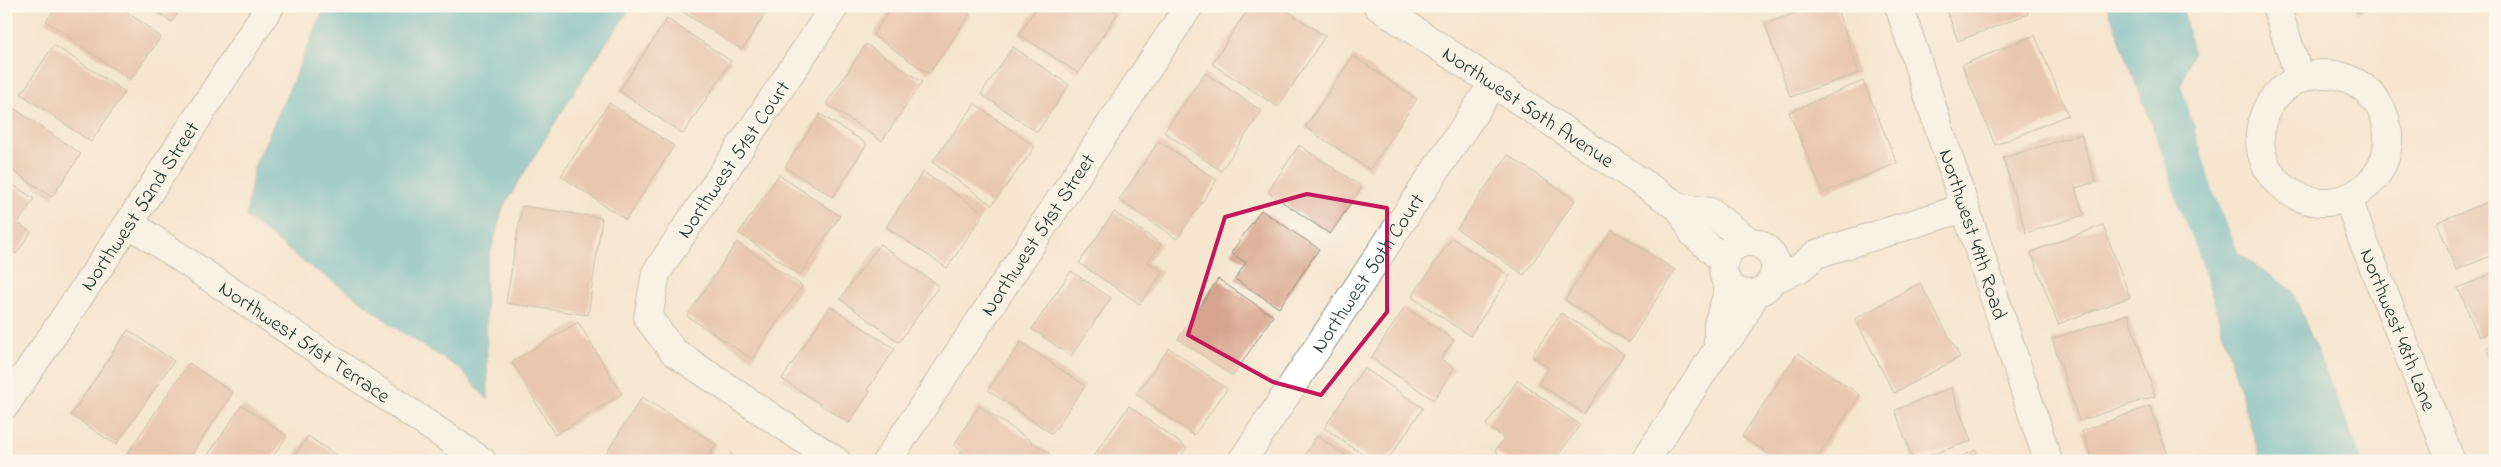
<svg xmlns="http://www.w3.org/2000/svg" width="2501" height="467" font-family="'Indie Flower',sans-serif">
<rect width="100%" height="100%" fill="#fbf7ec"/>
<filter id="ink" filterUnits="userSpaceOnUse"><feTurbulence type="fractalNoise" baseFrequency=".02" numOctaves="2"/><feDisplacementMap in="SourceGraphic" scale="10" xChannelSelector="R" yChannelSelector="G"/><feConvolveMatrix kernelMatrix="1 2 1 2 8 2 1 2 1" color-interpolation-filters="sRGB"/></filter>
<filter id="wash" filterUnits="userSpaceOnUse"><feTurbulence type="fractalNoise" baseFrequency=".0096" numOctaves="4" result="noise"/><feDisplacementMap in="SourceGraphic" scale="20" xChannelSelector="R" yChannelSelector="G"/><feGaussianBlur stdDeviation="1.12" result="paint"/><feColorMatrix in="noise" values="0 0 0 0 0 0 0 0 0 0 0 0 0 0 0 0 0 1.4 0 .05"/><feComposite in="paint" operator="in"/></filter>
<g filter="url(#wash)">
<rect width="100%" height="100%" fill="#f6e6cf"/>
<g fill="#43b0c0" stroke="#31767a">
<polygon points="326,6 632,6 587,71 503,207 485,272 488,400 460,369 397,329 353,295 301,260 246,217 254,168"/>
<polygon points="2107,6 2182,6 2193,52 2179,90 2195,128 2169,135 2182,186 2202,231 2224,227 2236,252 2292,290 2362,461 2261,461 2196,242"/>
</g>
<g fill="none" stroke-linecap="round" stroke-linejoin="round">
<polyline stroke="#43b0c0" stroke-width="38" points="2138,6 2196,200 2228,276"/>
</g>
<g id="blocks">
<g fill="#d7a38c">
<polygon points="57,6 119,6 161,37 130,80 46,21"/>
<polygon points="148,6 183,6 172,22"/>
<polygon points="683,6 770,6 742,50 680,10"/>
<polygon points="892,6 959,6 970,14 929,74 873,35"/>
<polygon points="1038,6 1108,6 1118,13 1078,73 1019,34"/>
<polygon points="1250,6 1280,6 1325,36 1278,107 1212,64"/>
<polygon points="1814,6 1836,6 1859,73 1790,97 1765,24"/>
<polygon points="1945,6 2025,6 2028,14 1958,41"/>
<polygon points="2355,6 2372,6 2357,13"/>
<polygon points="667,19 731,61 683,134 619,91"/>
<polygon points="2035,35 2068,115 1995,145 1962,65"/>
<polygon points="866,44 922,82 882,141 826,104"/>
<polygon points="54,45 125,92 91,142 21,94"/>
<polygon points="1013,47 1069,85 1037,132 981,94"/>
<polygon points="1353,56 1417,99 1370,170 1305,127"/>
<polygon points="1205,73 1262,111 1221,171 1164,132"/>
<polygon points="1863,81 1897,163 1823,193 1789,112"/>
<polygon points="6,103 81,154 52,197 6,166"/>
<polygon points="609,103 674,146 626,220 561,176"/>
<polygon points="975,104 1035,147 992,205 932,162"/>
<polygon points="820,114 867,144 833,197 785,167"/>
<polygon points="2081,134 2096,182 2075,188 2084,215 2026,233 2003,158"/>
<polygon points="1159,141 1217,180 1177,239 1119,200"/>
<polygon points="1299,145 1362,187 1330,234 1268,192"/>
<polygon points="1508,155 1575,200 1524,275 1457,229"/>
<polygon points="923,172 984,213 947,268 886,227"/>
<polygon points="779,175 840,216 800,275 739,233"/>
<polygon points="6,180 34,199 18,223 31,232 16,254 6,247"/>
<polygon points="2495,199 2495,254 2456,270 2437,222"/>
<polygon points="522,206 602,218 588,315 506,303"/>
<polygon points="1261,210 1319,249 1279,308 1235,279 1246,263 1231,253"/>
<polygon points="1114,212 1161,244 1148,262 1163,272 1140,304 1079,263"/>
<polygon points="2103,225 2130,297 2058,324 2031,252"/>
<polygon points="1612,229 1675,270 1629,342 1565,300"/>
<polygon points="1452,238 1510,276 1470,336 1412,297"/>
<polygon points="737,242 802,286 752,359 687,316"/>
<polygon points="880,244 939,286 899,342 840,299"/>
<polygon points="1071,271 1111,298 1071,356 1032,329"/>
<polygon points="2495,272 2495,330 2479,337 2458,288"/>
<polygon points="1218,279 1273,316 1233,376 1178,339"/>
<polygon points="1920,283 1960,357 1894,393 1855,319"/>
<polygon points="830,306 895,349 867,390 870,392 849,423 782,379"/>
<polygon points="1405,307 1454,340 1441,359 1454,368 1434,400 1371,358"/>
<polygon points="1561,313 1624,354 1584,414 1538,383 1549,368 1532,356"/>
<polygon points="2128,314 2155,396 2079,421 2052,339"/>
<polygon points="578,322 622,394 555,435 512,362"/>
<polygon points="128,330 174,361 116,445 71,415"/>
<polygon points="1021,342 1085,386 1052,434 988,390"/>
<polygon points="2495,344 2495,367 2487,347"/>
<polygon points="1169,348 1227,389 1194,435 1136,394"/>
<polygon points="1798,353 1860,395 1815,461 1779,461 1742,436"/>
<polygon points="189,363 233,393 187,461 122,461"/>
<polygon points="1364,368 1423,408 1387,461 1372,461 1324,428"/>
<polygon points="1518,380 1580,425 1554,461 1508,461 1495,451 1504,438 1486,425"/>
<polygon points="1951,388 1971,441 1913,461 1895,410"/>
<polygon points="642,397 716,444 706,461 601,461"/>
<polygon points="242,405 287,436 270,461 204,461"/>
<polygon points="979,406 1049,453 1044,461 955,461 962,451 954,445"/>
<polygon points="1129,406 1187,448 1177,461 1090,461"/>
<polygon points="2150,406 2170,461 2093,461 2082,431"/>
<polygon points="308,436 344,461 291,461"/>
<polygon points="1317,436 1354,461 1301,461"/>
<polygon points="1976,450 1980,461 1951,461"/>
<polygon points="731,453 743,461 726,461"/>
</g>
</g>
</g>
<g filter="url(#ink)">
<use href="#blocks" fill-opacity="0" stroke="#8a9282" stroke-width="1"/>
<g fill="none" stroke-linecap="round" stroke-linejoin="round">
<g stroke="#8a9282" stroke-width="30">
<g id="minor">
<polyline points="835,6 656,273 648,318 674,352 836,461"/>
<path id="s1" d="M 1378,6 L 1680,208 L 1710,212 L 1750,242"/>
<path id="s2" d="M 1899,6 L 2048,461"/>
<polyline points="2276,6 2300,79"/>
<circle cx="2324" cy="138" r="64"/>
<path id="s3" d="M 2348,198 L 2362,238 L 2451,461"/>
<polyline points="1680,208 1694,234 1724,261"/>
<path id="s4" d="M 129,223 L 482,461"/>
<circle cx="1749" cy="268" r="26"/>
<polyline points="1774,279 1800,268 1816,254 1964,208"/>
<polyline points="1718,349 1718,324 1730,286"/>
<path id="s5" d="M 6,404 L 129,223 L 270,6"/>
<path id="s6" d="M 887,461 L 1189,6"/>
<path id="s7" d="M 1242,461 L 1493,84"/>
<polyline points="1645,461 1718,349 1736,330 1755,294"/>
</g>
</g>
<use href="#minor" stroke="#fff" stroke-width="28"/>
</g>
</g>
<path d="M0 0H2501V467H0ZM 1307,194 L 1387,208 L 1387,312 L 1321,395 L 1273,382 L 1188,335 L 1225,217 Z" fill="#f6e6cf" fill-opacity=".55" fill-rule="evenodd"/>
<path fill="none" stroke="#c2185b" stroke-width="4" stroke-linejoin="round" d="M 1307,194 L 1387,208 L 1387,312 L 1321,395 L 1273,382 L 1188,335 L 1225,217 Z"/>
<g text-anchor="middle" stroke-width="4.5" stroke-linejoin="round" paint-order="stroke">
<g font-size="21" fill="#1f3d34" stroke="#fbf7ec">
<text dy="7" stroke="none"><textPath href="#s1" startOffset="181">Northwest 50th Avenue</textPath></text>
<text transform="translate(733 159) rotate(-56)" y="7">Northwest 51st Court</text>
<text dy="7" stroke="none"><textPath href="#s5" startOffset="239">Northwest 52nd Street</textPath></text>
<text dy="7" stroke="none"><textPath href="#s6" startOffset="272">Northwest 51st Street</textPath></text>
<text dy="7" stroke="none"><textPath href="#s2" startOffset="240">Northwest 49th Road</textPath></text>
<text dy="7" stroke="none"><textPath href="#s7" startOffset="226">Northwest 50th Court</textPath></text>
<text dy="7" stroke="none"><textPath href="#s3" startOffset="141">Northwest 48th Lane</textPath></text>
<text dy="7" stroke="none"><textPath href="#s4" startOffset="212">Northwest 51st Terrace</textPath></text>
</g>
</g>
<rect width="2501" height="467" fill="none" stroke="#fbf7ec" stroke-width="25"/>
</svg>
